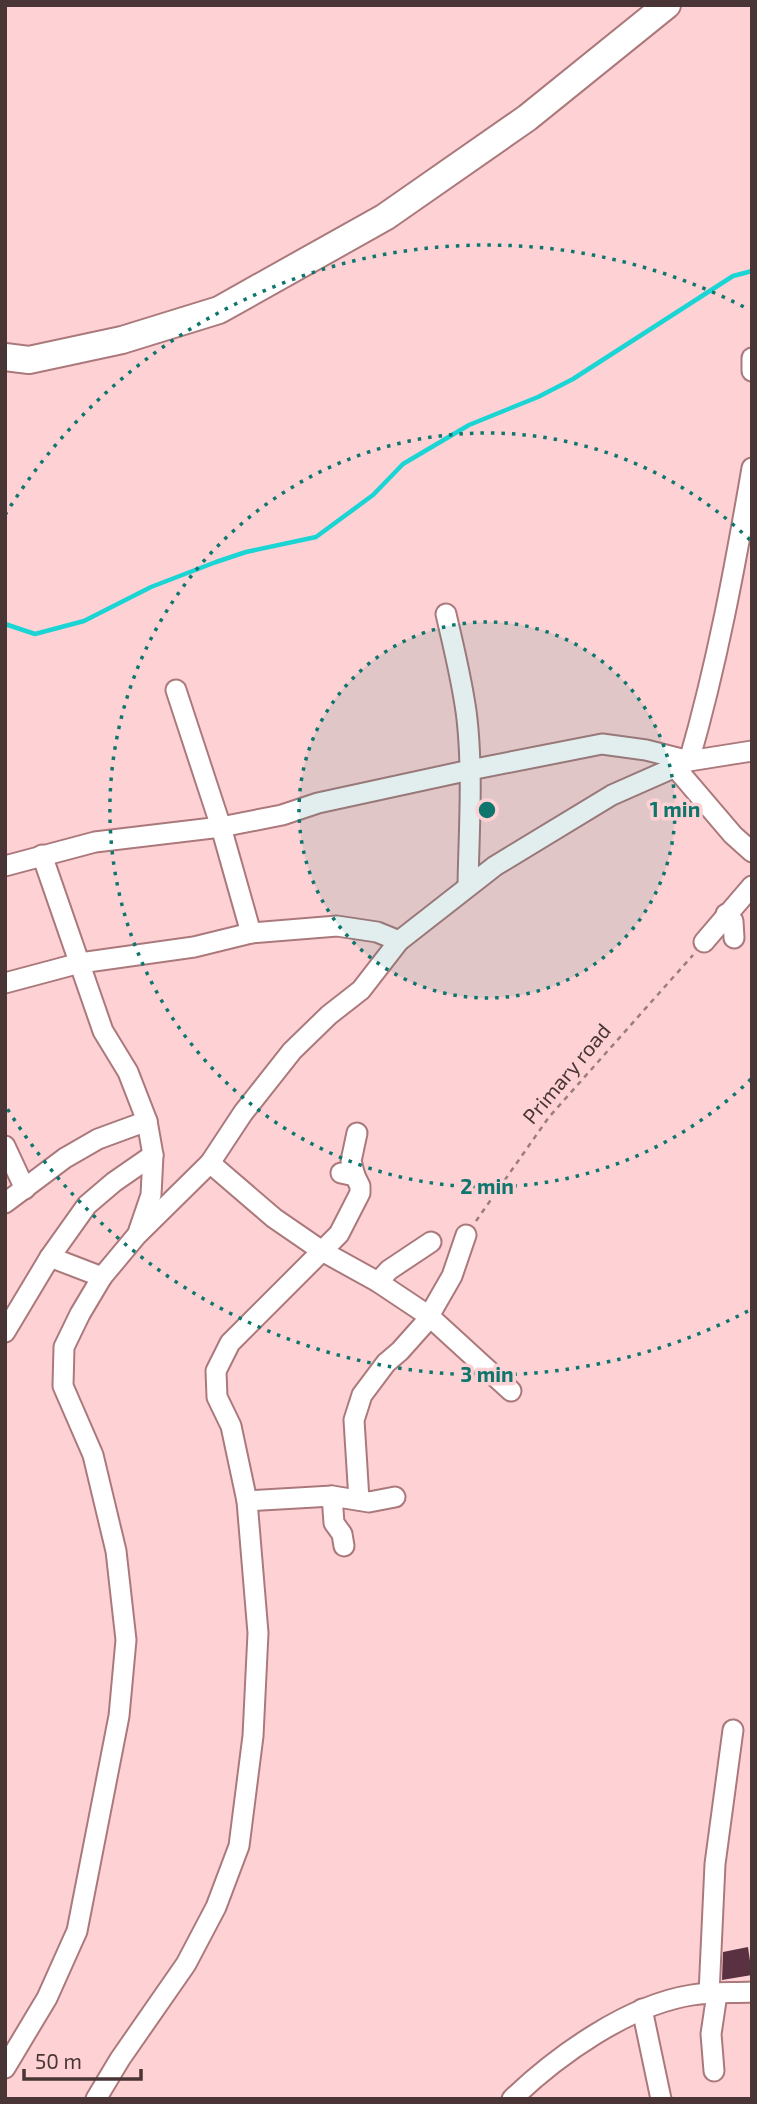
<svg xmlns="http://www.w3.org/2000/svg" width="757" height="2104" font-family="'Exo 2',sans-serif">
<rect width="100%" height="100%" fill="#fed2d5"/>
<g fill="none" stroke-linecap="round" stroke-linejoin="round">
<polyline stroke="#1bd4d4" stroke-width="4.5" points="5,624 35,634 84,621 151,587 216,562 246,552 316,537 373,495 403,464 469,425 538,397 573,379 733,276 752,271"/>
</g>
<polygon fill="#593141" points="748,1947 752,1975 722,1980 723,1952"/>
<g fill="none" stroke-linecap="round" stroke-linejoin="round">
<g stroke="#ab797c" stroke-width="23">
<g id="street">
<polyline points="752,358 752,371"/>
<path d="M 446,614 C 454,649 463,684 467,719 C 473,774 469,830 468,885"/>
<polyline points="176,690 221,827 251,933"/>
<polyline points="675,767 733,835 752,852"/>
<polyline points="42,855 103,1031 128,1072 147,1121 153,1155 151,1195 139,1230"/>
<path d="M 5,866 L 95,842 L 221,827 L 282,815 L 318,803 L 470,770 L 602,744 L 646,750 L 689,761 C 717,664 735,567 752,468"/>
<polyline points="726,914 733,921 734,938"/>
<polyline points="704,942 752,886"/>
<polyline points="5,983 80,963 194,947 251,933 337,926 377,932 399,941"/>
<polyline points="5,1146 25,1189"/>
<polyline points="210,1163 274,1218 322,1251 378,1282 429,1316 511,1391"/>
<polyline points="355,1176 351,1161 357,1133"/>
<polyline points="5,1203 65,1158 98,1139 147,1121"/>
<polyline points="50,1257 102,1277"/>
<polyline points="378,1282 389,1270 431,1242"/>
<polyline points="5,1332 50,1257 87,1205 114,1182 153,1155"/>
<polyline points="332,1496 334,1523 342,1534 344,1546"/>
<polyline points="359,1500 354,1420 362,1395 386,1363 400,1351 425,1323 452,1276 466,1235"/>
<polyline points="247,1501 332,1496 369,1502 395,1497"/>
<polyline points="709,1994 715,1864 733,1730"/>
<polyline points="642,2009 661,2099"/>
<polyline points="5,2068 47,1998 77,1931 119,1716 126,1640 116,1551 93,1455 63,1386 64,1347 80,1314 102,1277 137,1235 210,1163 243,1113 292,1051 329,1015 361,990 399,941 495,866 612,795 689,761 752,751"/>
<polyline points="714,2071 711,2034 717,1994"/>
<polyline points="96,2099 120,2059 186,1964 216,1907 239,1846 253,1736 258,1633 247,1501 231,1426 217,1397 216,1371 230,1343 339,1234 360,1193 360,1186 355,1176 341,1173"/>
<path d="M 512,2099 C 558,2055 628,2005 692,1995 C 712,1992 732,1993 752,1992"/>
</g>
</g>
<g stroke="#ab797c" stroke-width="30">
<polyline id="secondary" points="5,357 29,360 122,340 219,310 385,217 527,118 667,5"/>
</g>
<polyline stroke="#9c7c7e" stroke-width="2.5" stroke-dasharray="5 5" stroke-linecap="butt" points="476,1221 549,1117 693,955"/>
<use href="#street" stroke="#fff" stroke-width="19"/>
<use href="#secondary" stroke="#fff" stroke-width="26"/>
</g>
<circle cx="487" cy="810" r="188" fill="#0f766e" fill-opacity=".12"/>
<g fill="none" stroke="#0f766e" stroke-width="3.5" stroke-dasharray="3.5 7">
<circle cx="487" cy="810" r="188"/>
<path d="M751 1079A377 377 0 1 1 751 541"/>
<path d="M748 1311A565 565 0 0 1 5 1105M5 515A565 565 0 0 1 748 309"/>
</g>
<g text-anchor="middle" stroke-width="7" stroke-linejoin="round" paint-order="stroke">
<g font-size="21" fill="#4a3536" stroke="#fed2d5">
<text transform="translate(567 1074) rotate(-50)" y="7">Primary road</text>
</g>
</g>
<circle cx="487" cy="810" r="10" fill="#0f766e" stroke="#fed2d5" stroke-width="3.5"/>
<g font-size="21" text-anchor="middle" font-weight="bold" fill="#0f766e" stroke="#fed2d5" stroke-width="7" stroke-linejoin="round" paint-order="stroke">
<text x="675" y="817">1 min</text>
<text x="487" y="1194">2 min</text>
<text x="487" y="1382">3 min</text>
</g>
<rect width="757" height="2104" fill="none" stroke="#4a3536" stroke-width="14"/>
<path d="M24 2069v10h117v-10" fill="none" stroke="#4a3536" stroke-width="3.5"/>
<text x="35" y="2069" font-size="21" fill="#4a3536" stroke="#fed2d5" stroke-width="5" paint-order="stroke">50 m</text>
</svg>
